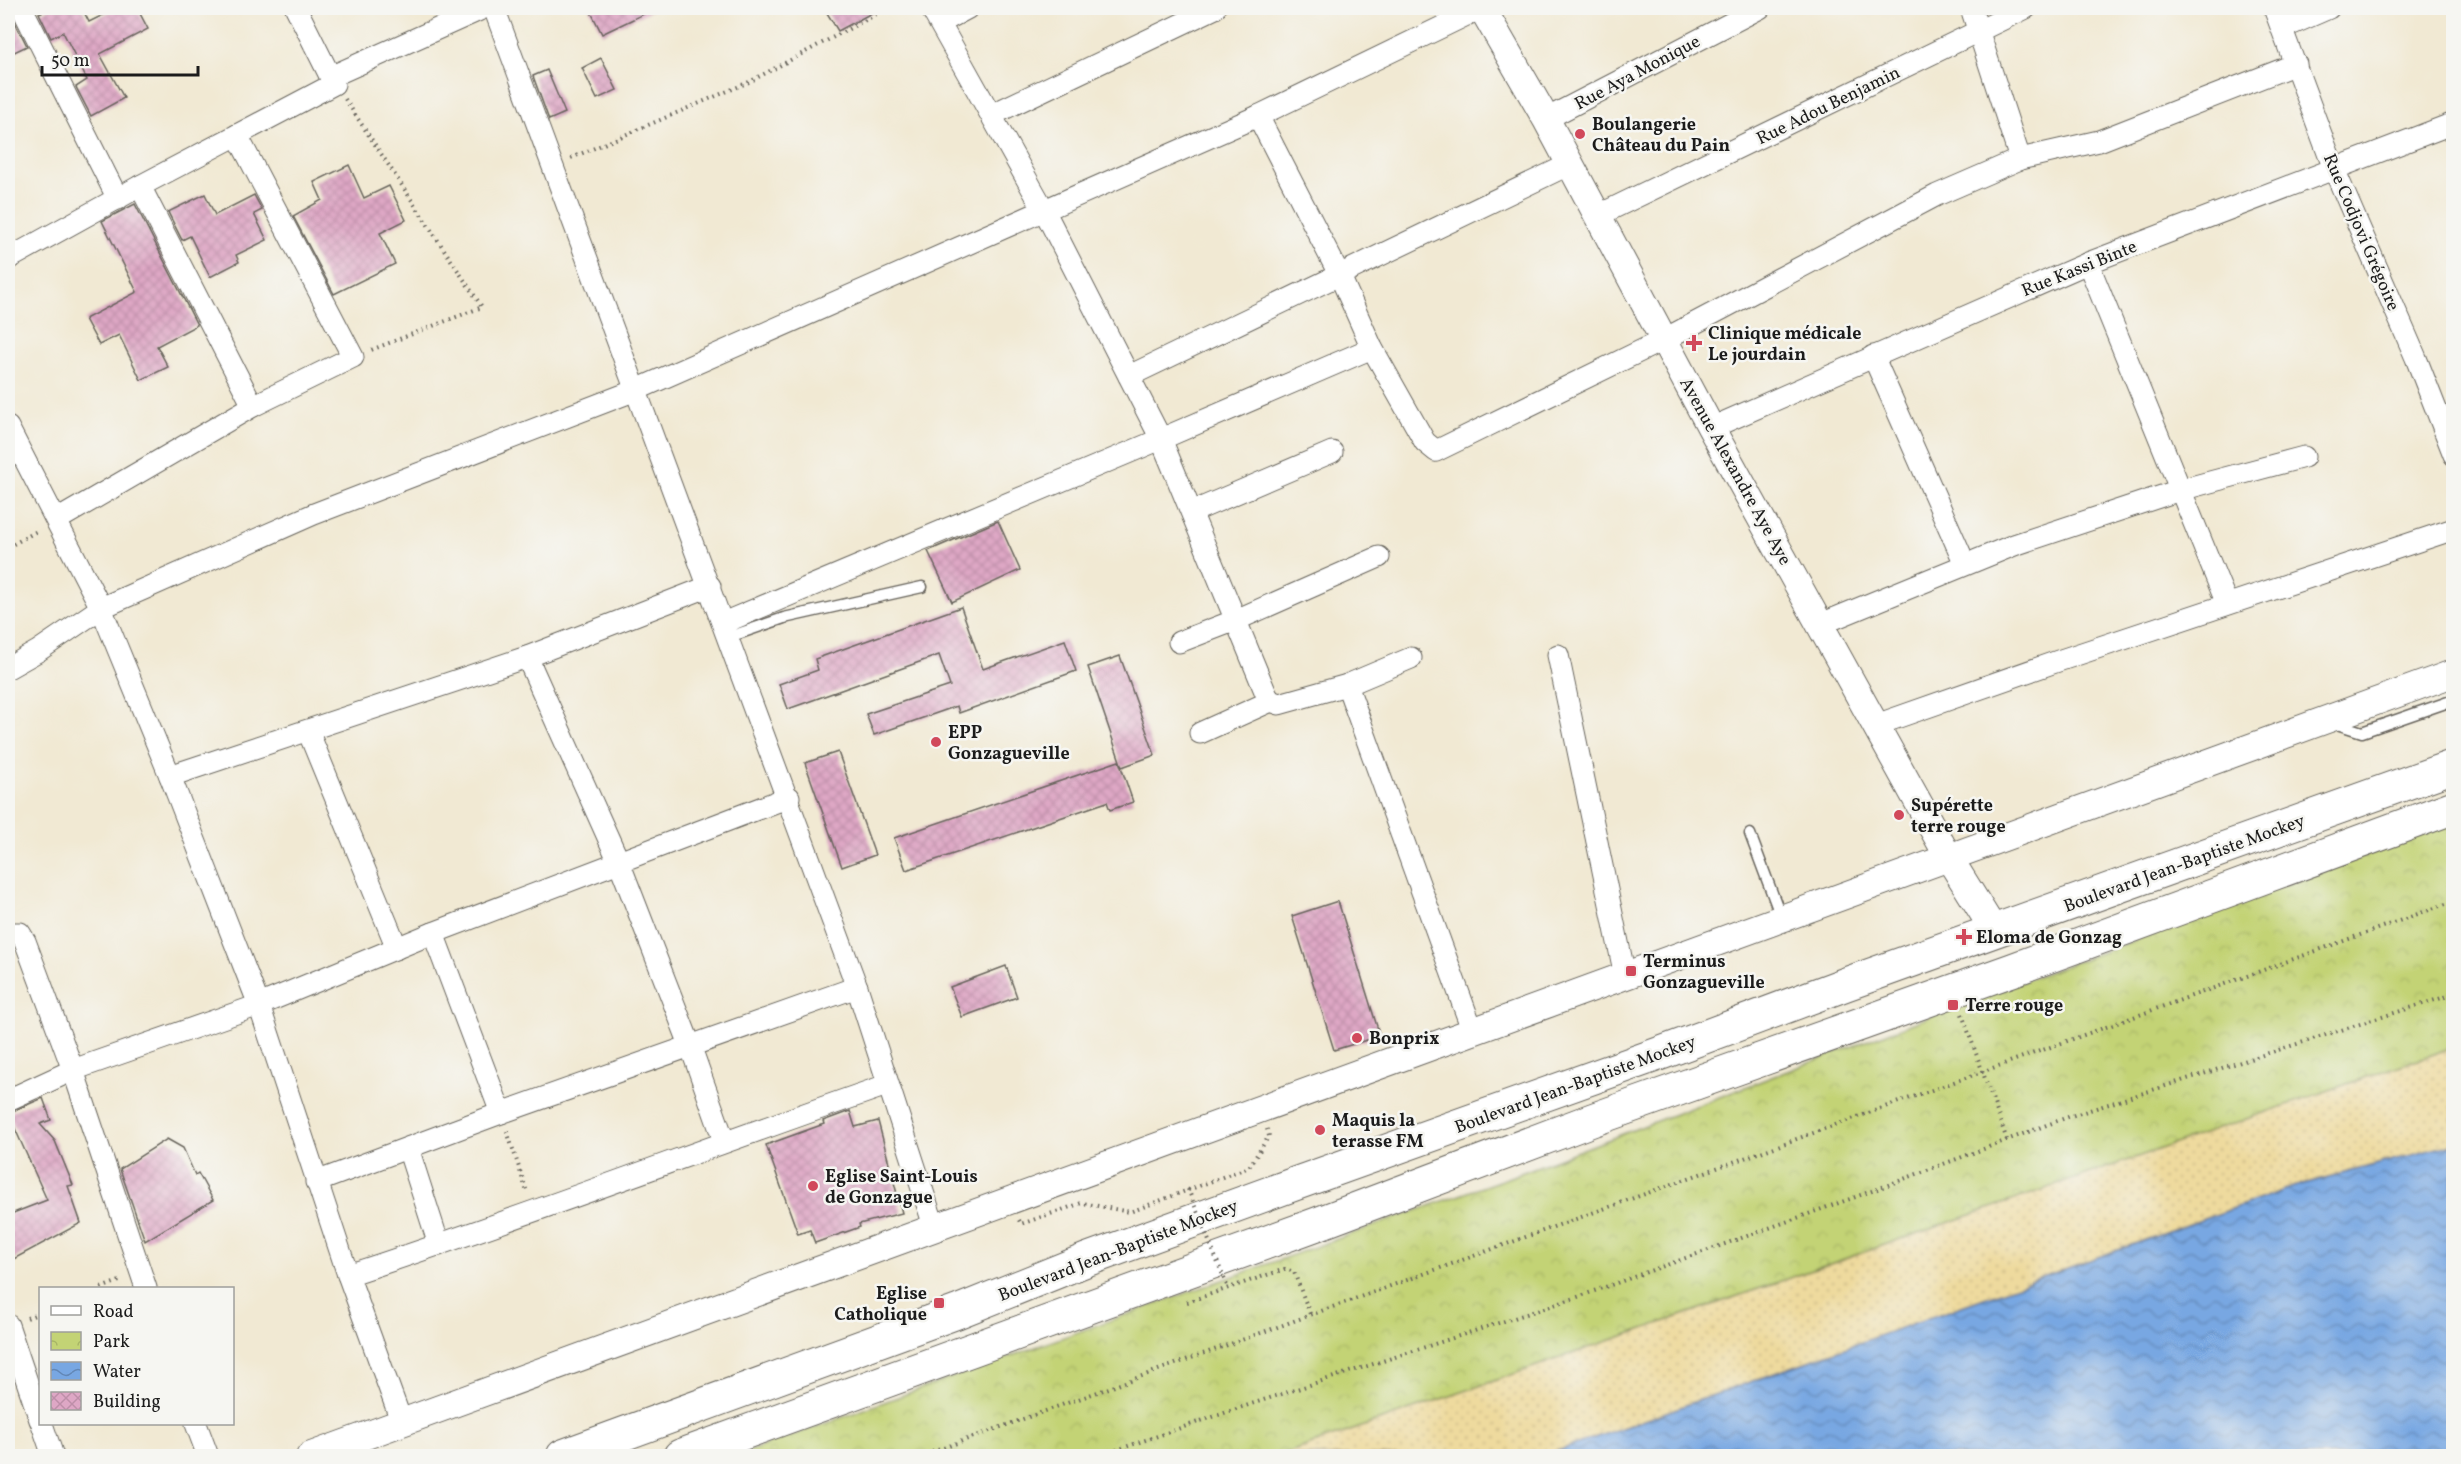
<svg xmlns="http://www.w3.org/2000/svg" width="2461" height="1464" font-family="Vollkorn,serif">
<defs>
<pattern id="sand-dots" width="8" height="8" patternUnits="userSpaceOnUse" patternTransform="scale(1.5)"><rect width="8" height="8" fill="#eeda9e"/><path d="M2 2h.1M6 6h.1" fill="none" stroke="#ccba88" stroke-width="1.8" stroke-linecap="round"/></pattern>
<pattern id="park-crowns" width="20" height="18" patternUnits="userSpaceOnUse" patternTransform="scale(1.5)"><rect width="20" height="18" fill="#c3d375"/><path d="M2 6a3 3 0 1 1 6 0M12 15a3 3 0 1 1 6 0" fill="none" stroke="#a7b565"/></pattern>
<pattern id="water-waves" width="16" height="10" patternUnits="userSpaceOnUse" patternTransform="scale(1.5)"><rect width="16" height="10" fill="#78a7e2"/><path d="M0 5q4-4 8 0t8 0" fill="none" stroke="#6287b6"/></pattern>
<pattern id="building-cross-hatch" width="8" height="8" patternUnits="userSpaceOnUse" patternTransform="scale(1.5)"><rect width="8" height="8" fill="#dea7c5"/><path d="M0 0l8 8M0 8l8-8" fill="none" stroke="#be8fa9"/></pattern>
</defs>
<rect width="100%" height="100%" fill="#f6f6f2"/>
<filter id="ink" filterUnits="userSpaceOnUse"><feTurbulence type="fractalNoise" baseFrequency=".0167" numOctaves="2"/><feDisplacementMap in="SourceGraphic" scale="12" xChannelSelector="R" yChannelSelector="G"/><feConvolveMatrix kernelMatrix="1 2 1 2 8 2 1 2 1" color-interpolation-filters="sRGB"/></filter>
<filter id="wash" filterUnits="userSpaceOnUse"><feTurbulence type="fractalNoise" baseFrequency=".008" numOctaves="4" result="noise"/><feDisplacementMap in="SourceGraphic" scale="24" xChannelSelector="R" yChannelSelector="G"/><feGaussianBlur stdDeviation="1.35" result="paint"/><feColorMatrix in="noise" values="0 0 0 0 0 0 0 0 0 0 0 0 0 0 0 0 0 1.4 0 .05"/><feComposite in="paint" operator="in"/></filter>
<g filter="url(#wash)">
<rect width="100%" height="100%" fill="#f1e9d3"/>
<polygon fill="url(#sand-dots)" stroke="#857b5d" stroke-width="1.5" points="2453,1047 2453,1144 2296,1186 1544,1456 1278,1456"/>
<polygon fill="url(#park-crowns)" stroke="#707848" stroke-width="1.5" points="2453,823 2453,1047 1278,1456 736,1456 972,1370 1510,1177 1997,991"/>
<polygon fill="url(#water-waves)" stroke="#4a627f" stroke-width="1.5" points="2453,1144 2453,1456 1544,1456 2296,1186"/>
<g id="blocks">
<g fill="url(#building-cross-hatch)">
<polygon points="8,8 27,46 8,55"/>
<polygon points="51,8 82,8 89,22 117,8 137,8 148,29 100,54 124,98 91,116 76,87 87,80 63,32 51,38 39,13"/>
<polygon points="589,8 656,8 602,34"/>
<polygon points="824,8 881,8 838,31"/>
<polygon points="601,58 617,90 597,99 582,68"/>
<polygon points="547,70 565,113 549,120 533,76"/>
<polygon points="349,165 364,198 389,186 406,220 380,233 395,264 334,294 293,216 322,200 314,182"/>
<polygon points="205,194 215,215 254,195 262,210 254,214 267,240 236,255 239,262 210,277 190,236 182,240 168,212"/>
<polygon points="135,204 197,325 157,346 168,367 141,380 119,335 99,345 85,319 137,292 102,221"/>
<polygon points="998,521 1020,570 952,602 928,551"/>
<polygon points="961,607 983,669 1065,640 1076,671 959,713 957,706 874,735 866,714 950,686 939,655 788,709 779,684 818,670 815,659"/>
<polygon points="1120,656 1155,755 1122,767 1088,667"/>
<polygon points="838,752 875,855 842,867 805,763"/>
<polygon points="1119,761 1133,802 1110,810 1107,802 906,870 894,838"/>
<polygon points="1338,901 1380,1036 1334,1050 1292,916"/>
<polygon points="1006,966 1017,997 962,1017 950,987"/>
<polygon points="43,1098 51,1120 40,1124 55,1141 73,1185 68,1186 81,1223 8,1262 8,1215 47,1200 8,1113"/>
<polygon points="850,1111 855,1127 878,1121 902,1213 859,1224 860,1227 815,1243 810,1230 798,1234 766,1145 824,1124 823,1121"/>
<polygon points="167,1139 183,1148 195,1175 198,1173 213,1200 145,1241 120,1169"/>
</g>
</g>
</g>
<g filter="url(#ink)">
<use href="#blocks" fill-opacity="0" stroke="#67645c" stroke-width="1.5"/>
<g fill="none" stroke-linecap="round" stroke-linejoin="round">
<g stroke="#67645c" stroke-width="13">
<g id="service">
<polyline points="729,637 784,618 922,587"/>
<polyline points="2331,722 2362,732 2454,700"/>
<polyline points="1750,834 1781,917"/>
</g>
</g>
<g stroke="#67645c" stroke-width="23">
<g id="minor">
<polyline points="22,8 118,199"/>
<polyline points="494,8 857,987 935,1229"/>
<polyline points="931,8 1044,210 1161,439 1267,696 1271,701 1279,704 1347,685 1411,658"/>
<polyline points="1971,8 2020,159"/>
<polyline points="2274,8 2334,169 2416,358 2454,455"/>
<polyline points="940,23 968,8"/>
<polyline points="2283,28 2329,8"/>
<polyline points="330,77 484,8"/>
<polyline points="991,115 1215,8"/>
<polyline points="1258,116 1340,276 1372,348 1425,442 1436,451 1663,340 1937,195 2020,159 2099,141 2296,64"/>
<polyline points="1546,119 1760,8"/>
<polyline points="140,186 253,406"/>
<polyline points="1597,216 2026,8"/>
<polyline points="8,259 140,186 334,84 296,8"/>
<polyline points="2088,263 2227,604"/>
<polyline points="1873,356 1965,564"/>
<polyline points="1129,376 1570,164"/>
<polyline points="8,427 101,608 170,776 259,1005 348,1275 402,1423"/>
<polyline points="1711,428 2088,263 2454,123"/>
<polyline points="1192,512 1332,452"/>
<polyline points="57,520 253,406 353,357 237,135"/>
<polyline points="723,623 1161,439 1372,348"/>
<polyline points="1821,624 2014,545 2180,490 2304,457"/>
<polyline points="1179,642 1236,620 1379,557"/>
<polyline points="1558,655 1625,976"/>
<polyline points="527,657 619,862 690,1045 724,1141"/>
<polyline points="8,668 38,651 101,608 314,514 636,390 1258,116 1481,8"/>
<polyline points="1347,685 1473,1032"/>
<polyline points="1876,725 2061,660 2454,529"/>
<polyline points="308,731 397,948"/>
<polyline points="1200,733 1271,701"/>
<polyline points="170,776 527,657 710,586"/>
<polyline points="8,933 20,933 25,941 73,1070 146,1288"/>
<polyline points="433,933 501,1113"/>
<polyline points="8,1100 73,1070 259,1005 433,933 789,797"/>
<polyline points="408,1148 439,1245"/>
<polyline points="316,1182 501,1113 857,987"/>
<path d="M 348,1275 C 529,1216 707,1147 887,1085"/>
<polyline points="8,1325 40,1420"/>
<polyline points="42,1424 53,1456"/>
<polyline points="196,1424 208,1456"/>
</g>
</g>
<g stroke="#67645c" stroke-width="29">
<g id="tertiary">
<polyline points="1482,8 1546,119 1711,428 1949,858 1995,932"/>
<polyline points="310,1456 2454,673"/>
</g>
</g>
<g stroke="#67645c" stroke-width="35">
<g id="trunk">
<polyline points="563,1456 957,1312 1086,1260 1300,1182 1664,1052 1846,984 2454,766"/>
<polyline points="680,1456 1317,1224 1592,1120 2012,970 2454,807"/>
</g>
</g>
<g stroke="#67645c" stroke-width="4" stroke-dasharray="1.5 4.5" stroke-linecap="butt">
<polyline points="345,99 482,307 371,350"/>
<polyline points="571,158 749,82 888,8"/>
<polyline points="8,547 39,530"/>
<polyline points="1962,1014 2007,1140"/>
<polyline points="507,1131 527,1192"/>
<polyline points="1019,1220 1021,1224 1082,1203 1130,1212 1249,1167 1269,1136 1267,1129"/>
<polyline points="101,1288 122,1280"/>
<polyline points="1187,1302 1285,1269 1294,1272 1310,1314"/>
<polyline points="27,1318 40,1313"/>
<polyline points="921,1456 2454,901"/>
<polyline points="1099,1456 1233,1410 1572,1299 1872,1191 2068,1117 2454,994"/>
</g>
<use href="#service" stroke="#fff" stroke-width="10"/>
<use href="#minor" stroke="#fff" stroke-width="21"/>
<use href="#tertiary" stroke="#fff" stroke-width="27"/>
<use href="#trunk" stroke="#fff" stroke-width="33"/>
<polyline stroke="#67645c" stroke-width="4" stroke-dasharray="1.5 4.5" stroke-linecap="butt" points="1188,1189 1228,1288"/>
</g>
</g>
<g fill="#d1495b" stroke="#f6f6f2" stroke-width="2">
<circle cx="1580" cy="134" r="6"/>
<path d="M1691 334h6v6h6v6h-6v6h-6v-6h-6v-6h6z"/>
<circle cx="936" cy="742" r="6"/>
<circle cx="1899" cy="815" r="6"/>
<path d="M1961 928h6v6h6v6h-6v6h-6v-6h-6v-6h6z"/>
<rect x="1625" y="965" width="12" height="12" rx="3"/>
<rect x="1947" y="999" width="12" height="12" rx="3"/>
<circle cx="1357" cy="1038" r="6"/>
<circle cx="1320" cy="1130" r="6"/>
<circle cx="813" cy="1186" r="6"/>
<rect x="933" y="1297" width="12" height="12" rx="3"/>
</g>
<g text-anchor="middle" stroke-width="5" stroke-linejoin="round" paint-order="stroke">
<g font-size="18" fill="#1c1c1c" stroke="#f6f6f2">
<text transform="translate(1637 72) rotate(-28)" y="6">Rue Aya Monique</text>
<text transform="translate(1828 105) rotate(-26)" y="6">Rue Adou Benjamin</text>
<text transform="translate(2362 232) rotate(67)" y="6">Rue Codjovi Grégoire</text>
<text transform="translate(2079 268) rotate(-22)" y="6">Rue Kassi Binte</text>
<text transform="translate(1736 471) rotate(61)" y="6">Avenue Alexandre Aye Aye</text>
<text transform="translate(2184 863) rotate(-20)" y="6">Boulevard Jean-Baptiste Mockey</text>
<text transform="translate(1575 1084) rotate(-20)" y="6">Boulevard Jean-Baptiste Mockey</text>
<text transform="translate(1118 1250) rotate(-21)" y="6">Boulevard Jean-Baptiste Mockey</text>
</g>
<g font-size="18" font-weight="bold" fill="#1c1c1c" stroke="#f6f6f2" text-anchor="start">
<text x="1592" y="130">Boulangerie<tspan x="1592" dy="21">Château du Pain</tspan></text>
<text x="1708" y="339">Clinique médicale<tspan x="1708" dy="21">Le jourdain</tspan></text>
<text x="948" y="738">EPP<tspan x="948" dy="21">Gonzagueville</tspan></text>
<text x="1911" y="811">Supérette<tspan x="1911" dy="21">terre rouge</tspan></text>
<text x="1976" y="943">Eloma de Gonzag</text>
<text x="1643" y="967">Terminus<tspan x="1643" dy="21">Gonzagueville</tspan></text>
<text x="1965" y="1011">Terre rouge</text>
<text x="1369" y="1044">Bonprix</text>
<text x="1332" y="1126">Maquis la<tspan x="1332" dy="21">terasse FM</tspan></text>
<text x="825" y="1182">Eglise Saint-Louis<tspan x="825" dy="21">de Gonzague</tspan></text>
<text x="927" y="1299" text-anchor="end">Eglise<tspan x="927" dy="21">Catholique</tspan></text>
</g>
</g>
<rect width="2461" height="1464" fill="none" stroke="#f6f6f2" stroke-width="30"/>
<rect x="39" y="1287" width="195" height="138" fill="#f6f6f2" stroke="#9f9f9c" stroke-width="1.5"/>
<rect x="51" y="1306" width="30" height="9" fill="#ffffff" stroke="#9f9f9c" stroke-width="1.5"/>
<text x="93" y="1317" font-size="18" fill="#1c1c1c">Road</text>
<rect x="51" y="1332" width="30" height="18" fill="url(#park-crowns)" stroke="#9f9f9c" stroke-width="1.5"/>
<text x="93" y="1347" font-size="18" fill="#1c1c1c">Park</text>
<rect x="51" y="1362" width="30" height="18" fill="url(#water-waves)" stroke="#9f9f9c" stroke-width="1.5"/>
<text x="93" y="1377" font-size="18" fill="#1c1c1c">Water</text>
<rect x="51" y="1392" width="30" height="18" fill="url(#building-cross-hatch)" stroke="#9f9f9c" stroke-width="1.5"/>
<text x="93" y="1407" font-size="18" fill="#1c1c1c">Building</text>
<path d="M42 66v9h156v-9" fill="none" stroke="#1c1c1c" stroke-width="3"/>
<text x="51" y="66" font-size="18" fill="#1c1c1c" stroke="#f6f6f2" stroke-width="4.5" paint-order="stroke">50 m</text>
</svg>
